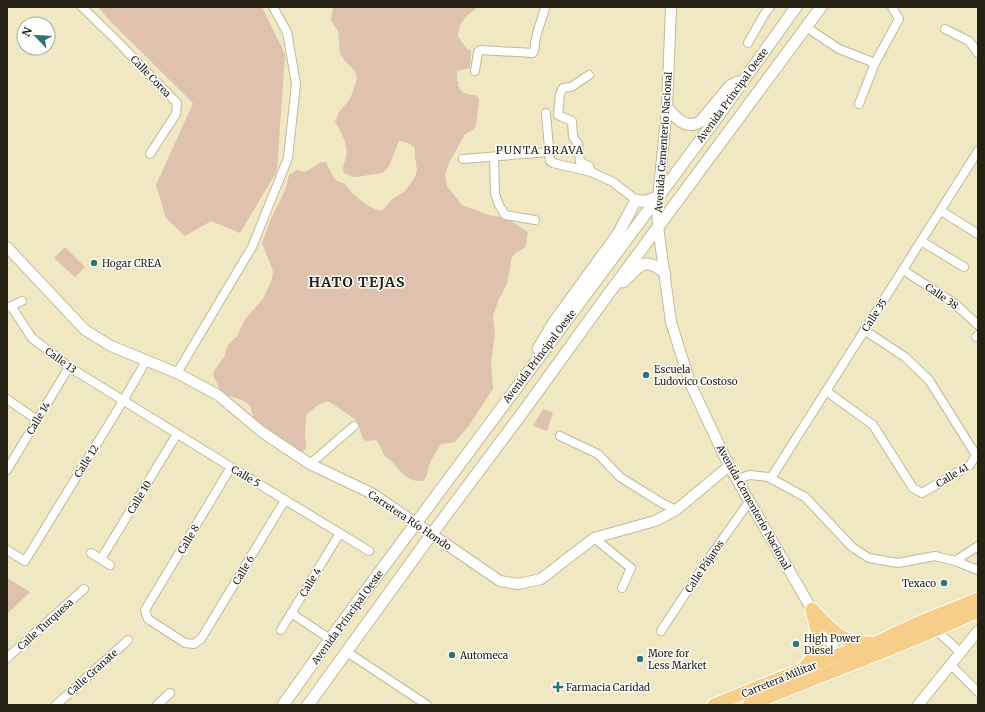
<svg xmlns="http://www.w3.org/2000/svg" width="985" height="712" font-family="Merriweather,serif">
<rect width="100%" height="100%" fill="#f0e7c3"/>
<g fill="#dec2ae">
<polygon points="98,7 262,7 285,54 277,171 240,233 211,221 185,236 166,218 156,185 193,103 109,20"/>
<path d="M 333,7 L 478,7 C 466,16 459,21 458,37 L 467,49 L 471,50 L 470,68 L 457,71 L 457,81 L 459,82 L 458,86 C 462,94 467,95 475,95 L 479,98 L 479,103 L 476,126 L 473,130 L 465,134 L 449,163 L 445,175 L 447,186 L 462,205 L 489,215 L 505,218 L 524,229 L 528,232 L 526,246 L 523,249 L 515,253 L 512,257 L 507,284 L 499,299 L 493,316 L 495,334 L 491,362 L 493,389 L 468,427 L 455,442 L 441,444 C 436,451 431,460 428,468 C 427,473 427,477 423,481 C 408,482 403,474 394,464 C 391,460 386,458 383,453 C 380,448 380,443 375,440 L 367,441 L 363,439 L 358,423 L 356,420 L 330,402 L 326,402 L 318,405 L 307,414 L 306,418 L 305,437 L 306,447 L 304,451 L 296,453 L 254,419 L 250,406 L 247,403 L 239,399 L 225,395 L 221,392 L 213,375 L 214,371 L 224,357 L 228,345 L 237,336 L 246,318 L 263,299 L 272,280 L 273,271 L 262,243 L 270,221 L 286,188 L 289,175 L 297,170 L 305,172 L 321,162 L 326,162 L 334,178 L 337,181 L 345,184 L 354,195 L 367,205 L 379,211 L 383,210 L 391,200 L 405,191 L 415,177 L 417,170 L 415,157 L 415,148 C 410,144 406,141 399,141 L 389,166 L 383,173 L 356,177 L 352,177 L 344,173 C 342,167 344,164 346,158 C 349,145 341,132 335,122 L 339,112 L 350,99 L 357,79 L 355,71 L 345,61 L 340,53 L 338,31 L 331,21 Z"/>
<polygon points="65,247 85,267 75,277 54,258"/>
<polygon points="543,409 553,413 547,431 533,426"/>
<polygon points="7,578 30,592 7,614"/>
</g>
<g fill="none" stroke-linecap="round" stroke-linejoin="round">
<g stroke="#c2ba97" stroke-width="10">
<g id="minor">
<polyline points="82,7 116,40 177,103 176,114 150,154"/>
<polyline points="806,27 839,49 875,63"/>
<polyline points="945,29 969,41 978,53"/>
<polyline points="748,43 765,13 770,7"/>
<path d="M 475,71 L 478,52 L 480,50 L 533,53 C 536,48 534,44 536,38 C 538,27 543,18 545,7"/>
<polyline points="589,75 571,87 563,88 560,94 558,115 572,121 573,137 578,144 580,162 589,166 591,172"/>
<polyline points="859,104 875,63 899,19 892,7"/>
<polyline points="546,113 550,161 553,163 591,172 613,182 636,200"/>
<polyline points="494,157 495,194 499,205 505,215 535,220"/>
<polyline points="463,159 549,152"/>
<polyline points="941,211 978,234"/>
<polyline points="921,241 964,267"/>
<polyline points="903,270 954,303 978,325"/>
<polyline points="11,306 32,338 69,367 231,467 369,551"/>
<polyline points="7,308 22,301"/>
<polyline points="976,337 978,335"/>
<polyline points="177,373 252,247 288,158 296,84 287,32 273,7"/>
<polyline points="826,391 873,425 913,488 922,493 970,465 976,455 929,380 905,357 864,330"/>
<polyline points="7,399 37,420"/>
<polyline points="560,436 598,454 620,477 631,484 662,503 676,510"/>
<polyline points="310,464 354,426"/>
<polyline points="231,467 145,610 148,619 185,643 194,644 201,639 285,500"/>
<polyline points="7,470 69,367"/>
<polyline points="771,478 978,151"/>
<polyline points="736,479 750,475 768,477 805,497 852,547 869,558 898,563 935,556 955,561 978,570"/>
<polyline points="594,538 631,568 622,588"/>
<polyline points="7,550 25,561 123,401 146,361"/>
<polyline points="91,553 110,565"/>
<polyline points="101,559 177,434"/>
<polyline points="955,561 978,546"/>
<polyline points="291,613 330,639"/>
<polyline points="281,630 340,533"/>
<polyline points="936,630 960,652"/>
<polyline points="661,631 707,561 749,502"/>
<polyline points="347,652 427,705"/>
<polyline points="7,658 84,589"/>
<polyline points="950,664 978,692"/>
<polyline points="56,705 128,640"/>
<polyline points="157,705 170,693"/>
</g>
</g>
<g stroke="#c2ba97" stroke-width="12">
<g id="tertiary">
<polyline points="671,7 667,108 657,208 658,227 671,322 690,383 729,466 841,660"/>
<polyline points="7,247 85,330 111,346 177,373 218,395 262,432 310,464 373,494 500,581 518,584 541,579 594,538 655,521 676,510 729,466"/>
<polyline points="918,705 978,631"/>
</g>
</g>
<g stroke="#c2ba97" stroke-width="13">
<g id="secondary">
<path d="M 667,108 C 677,118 686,131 701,121 L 730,86 L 738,82"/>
<path d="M 623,282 C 639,267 644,255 665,273"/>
<path d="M 538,349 L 554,322 L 618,234 L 636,200 C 644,203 649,200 657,197"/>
<polyline points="283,705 330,639 719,115 796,7"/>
<polyline points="308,705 431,535 523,412 604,300 821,7"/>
</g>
</g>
<g stroke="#fff" stroke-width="15">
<g id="primary">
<path d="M 812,609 C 829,627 841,644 869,643"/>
<path d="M 804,668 C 823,648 819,635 812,611"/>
<polyline points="714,705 838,655 876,643 923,621 978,599"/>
<path d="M 749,705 C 825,673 903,646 978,611"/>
</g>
</g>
<use href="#minor" stroke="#fff" stroke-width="8"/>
<use href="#tertiary" stroke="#fff" stroke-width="10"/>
<use href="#secondary" stroke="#fff" stroke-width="11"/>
<use href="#primary" stroke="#f7ce89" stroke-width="13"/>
</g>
<g fill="#2d7672" stroke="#fff" stroke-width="1.5">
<circle cx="94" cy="263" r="4"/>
<circle cx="646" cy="375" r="4"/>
<circle cx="944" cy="583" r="4"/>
<circle cx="796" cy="644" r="4"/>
<circle cx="452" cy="655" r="4"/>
<circle cx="640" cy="659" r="4"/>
<path d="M556 681h4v4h4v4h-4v4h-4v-4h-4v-4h4z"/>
</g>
<g text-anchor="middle" stroke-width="3" stroke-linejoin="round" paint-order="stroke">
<g font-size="10" fill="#252214" stroke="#fff">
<text transform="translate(151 76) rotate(46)" y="4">Calle Corea</text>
<text transform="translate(732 95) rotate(-54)" y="4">Avenida Principal Oeste</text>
<text transform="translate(663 142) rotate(-86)" y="4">Avenida Cementerio Nacional</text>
<text transform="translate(942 296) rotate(34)" y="4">Calle 38</text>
<text transform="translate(874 315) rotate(-57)" y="4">Calle 35</text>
<text transform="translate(539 356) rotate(-53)" y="4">Avenida Principal Oeste</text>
<text transform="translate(61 360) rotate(36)" y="4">Calle 13</text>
<text transform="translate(38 418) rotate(-59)" y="4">Calle 14</text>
<text transform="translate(86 461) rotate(-58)" y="4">Calle 12</text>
<text transform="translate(952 475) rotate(-31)" y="4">Calle 41</text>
<text transform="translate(246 476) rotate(31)" y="4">Calle 5</text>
<text transform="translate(139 497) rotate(-59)" y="4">Calle 10</text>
<text transform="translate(754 507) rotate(61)" y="4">Avenida Cementerio Nacional</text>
<text transform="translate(410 520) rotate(34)" y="4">Carretera Río Hondo</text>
<text transform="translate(188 539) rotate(-59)" y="4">Calle 8</text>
<text transform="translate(704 566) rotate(-56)" y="4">Calle Pájaros</text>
<text transform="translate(243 570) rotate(-59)" y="4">Calle 6</text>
<text transform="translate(310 582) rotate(-59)" y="4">Calle 4</text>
<text transform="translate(347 617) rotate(-54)" y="4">Avenida Principal Oeste</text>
<text transform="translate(45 624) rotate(-42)" y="4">Calle Turquesa</text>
<text transform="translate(92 672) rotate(-42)" y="4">Calle Granate</text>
<text transform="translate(779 679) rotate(-22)" y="4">Carretera Militar</text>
</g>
<g font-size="10" fill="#252214" stroke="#fff" text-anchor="start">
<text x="102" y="267">Hogar CREA</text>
<text x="654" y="373">Escuela<tspan x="654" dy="12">Ludovico Costoso</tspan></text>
<text x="936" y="587" text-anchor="end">Texaco</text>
<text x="804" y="642">High Power<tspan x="804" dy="12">Diesel</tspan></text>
<text x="648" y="657">More for<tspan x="648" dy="12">Less Market</tspan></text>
<text x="460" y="659">Automeca</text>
<text x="566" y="691">Farmacia Caridad</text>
</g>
<g font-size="11" letter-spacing="1" fill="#252214" stroke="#fff">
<text x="540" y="154">PUNTA BRAVA</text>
</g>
<g font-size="14" font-weight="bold" letter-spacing="1" fill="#252214" stroke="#fff">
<text x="357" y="287">HATO TEJAS</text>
</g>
</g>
<rect width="985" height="712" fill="none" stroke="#252214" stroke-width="16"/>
<g transform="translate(36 36) rotate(295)"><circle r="19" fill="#ffffff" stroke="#a8a7a1"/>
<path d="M0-3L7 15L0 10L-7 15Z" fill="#2d7672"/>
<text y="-6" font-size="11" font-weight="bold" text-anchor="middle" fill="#252214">N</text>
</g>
</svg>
